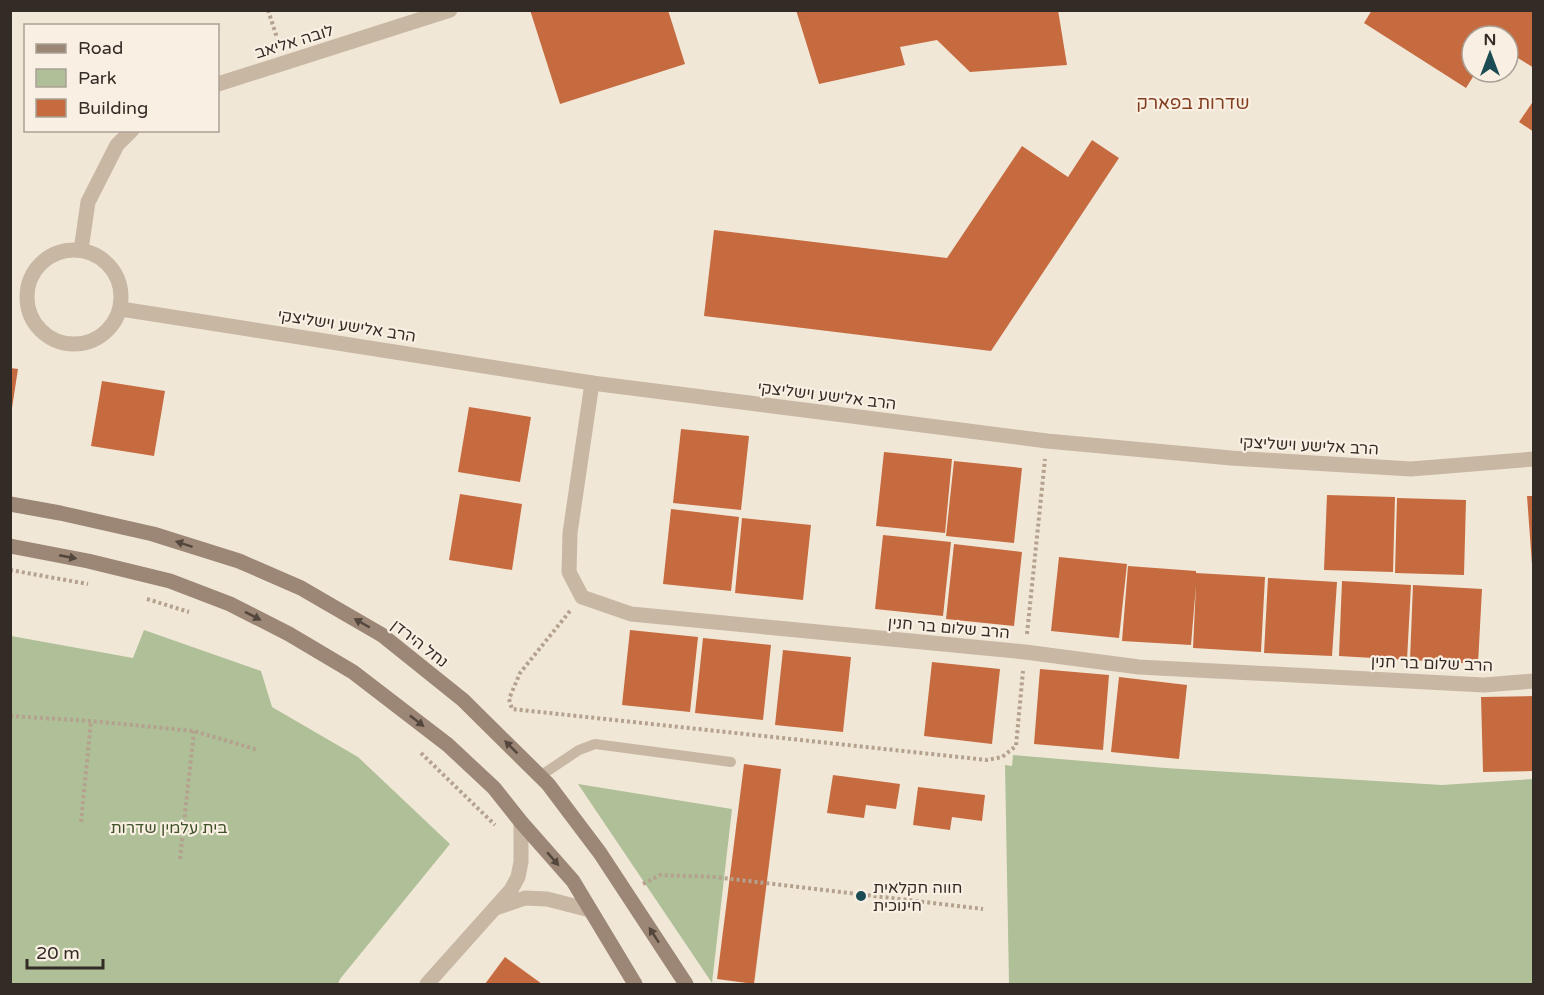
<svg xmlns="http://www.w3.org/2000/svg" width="1544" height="995" font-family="'Varela Round',Heebo,sans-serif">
<rect width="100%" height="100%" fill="#f1e7d7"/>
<g fill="#afbf98">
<polygon points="144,630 261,671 272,707 358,757 450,844 340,979 338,984 11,984 11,636 133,658"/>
<polygon points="1013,755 1165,768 1442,785 1533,779 1533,984 1009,984 1005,765 1012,766"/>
<polygon points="578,784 732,809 712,983"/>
</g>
<g fill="#c66b40">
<polygon points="530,10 668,10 685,64 560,104"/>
<polygon points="796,10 1058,10 1067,65 970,72 937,40 900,47 905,65 819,84"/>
<polygon points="1372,10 1534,10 1534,68 1508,52 1508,36 1472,36 1472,72 1476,72 1466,88 1364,23"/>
<polygon points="1534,100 1534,132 1519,122"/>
<polygon points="1092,140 1119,158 991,351 704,316 714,230 947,258 1022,146 1068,177"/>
<polygon points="10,368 18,369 12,408 10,408"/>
<polygon points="102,381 165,391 154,456 91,446"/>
<polygon points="469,407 531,417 520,482 458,472"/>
<polygon points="681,429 749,436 741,510 673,503"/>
<polygon points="884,452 952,459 945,533 876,526"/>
<polygon points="954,461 1022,468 1014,543 946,536"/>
<polygon points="460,494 522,504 512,570 449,560"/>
<polygon points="1327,495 1395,497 1393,572 1324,570"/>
<polygon points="1527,496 1534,496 1534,564 1532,564"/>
<polygon points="1397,498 1466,500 1464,575 1395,573"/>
<polygon points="671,509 739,517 731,591 663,584"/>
<polygon points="742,518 811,525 803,600 735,593"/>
<polygon points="883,535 951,542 943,616 875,609"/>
<polygon points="954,544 1022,552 1014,626 946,619"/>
<polygon points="1059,557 1127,564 1119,638 1051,631"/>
<polygon points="1128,566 1196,571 1196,573 1265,577 1261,652 1193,648 1196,585 1191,645 1122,641"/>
<polygon points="1268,578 1337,582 1332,656 1264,653"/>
<polygon points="1342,581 1411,585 1407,660 1339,656"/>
<polygon points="1413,585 1482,589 1478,664 1410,660"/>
<polygon points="630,630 698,637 690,712 622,705"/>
<polygon points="703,638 771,645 763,720 695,713"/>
<polygon points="783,650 851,657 843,732 775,725"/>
<polygon points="932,662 1000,669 992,744 924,736"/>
<polygon points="1040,669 1109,675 1103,750 1034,744"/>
<polygon points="1119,677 1187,685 1179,759 1111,752"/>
<polygon points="1534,696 1534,771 1483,772 1481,697"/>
<polygon points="744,764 781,769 754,984 717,979"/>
<polygon points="833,775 900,784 896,809 866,805 864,818 827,813"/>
<polygon points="918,787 985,795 982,821 952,817 950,830 913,825"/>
<polygon points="505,957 542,984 485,984"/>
</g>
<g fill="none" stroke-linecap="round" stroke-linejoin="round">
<g stroke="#b4a18e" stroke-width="4" stroke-dasharray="3 3" stroke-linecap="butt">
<polyline points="268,10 279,44"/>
<polyline points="10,570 88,584"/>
<polyline points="147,599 189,612"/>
<polyline points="570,611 520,673 509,699 512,709 987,760 1002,757 1016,746 1023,671"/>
<polyline points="1027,634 1045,459"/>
<polyline points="10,716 91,721 194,731 258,750"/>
<polyline points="421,753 495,825"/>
<polyline points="81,822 91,721"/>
<polyline points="180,859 194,731"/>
<polyline points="643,884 660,875 715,877 983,909"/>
</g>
<polyline stroke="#c8b7a3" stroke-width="10" points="540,776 579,750 595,744 731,762"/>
<g stroke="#c8b7a3" stroke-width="15">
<polyline points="218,84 450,10"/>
<circle cx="74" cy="297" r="47"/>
<polyline points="81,250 88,202 117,145 132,130"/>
<polyline points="121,309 592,383 1047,441 1231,458 1411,469 1534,459"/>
<polyline points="592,383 570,533 569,572 582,597 631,614 1025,652 1139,667 1484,685 1534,681"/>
<polyline points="496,908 525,898 547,899 590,910"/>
<polyline points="427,984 511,890 518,877 521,862 521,822"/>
</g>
<g stroke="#9c8675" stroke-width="15">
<polyline points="10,504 60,513 153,534 239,561 301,588 382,635 463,700 548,784 600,853 686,984"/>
<polyline points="10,546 88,561 170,581 230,604 289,634 353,672 448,745 494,788 521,822 573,881 635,984"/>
</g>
</g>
<defs><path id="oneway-solid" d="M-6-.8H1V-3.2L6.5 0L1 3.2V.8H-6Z" transform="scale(1.5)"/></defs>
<g fill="#52463d">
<use href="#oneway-solid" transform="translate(184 544) rotate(-162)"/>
<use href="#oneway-solid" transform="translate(68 557) rotate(11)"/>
<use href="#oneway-solid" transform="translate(253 616) rotate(27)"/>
<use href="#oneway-solid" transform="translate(362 623) rotate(-150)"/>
<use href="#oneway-solid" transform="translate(417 721) rotate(38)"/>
<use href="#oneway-solid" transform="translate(511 747) rotate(-135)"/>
<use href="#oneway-solid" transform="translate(553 859) rotate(49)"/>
<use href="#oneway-solid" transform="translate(654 935) rotate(-123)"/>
</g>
<circle fill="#1b4c54" stroke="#f9f0e3" stroke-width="2" cx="861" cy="896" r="6"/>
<g text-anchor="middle" stroke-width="4.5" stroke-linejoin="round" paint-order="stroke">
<g font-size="16" fill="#332b25" stroke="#f9f0e3">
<text transform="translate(294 41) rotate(-17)" y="6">לובה אליאב</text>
<text transform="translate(347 325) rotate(9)" y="6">הרב אלישע וישליצקי</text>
<text transform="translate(827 395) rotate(7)" y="6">הרב אלישע וישליצקי</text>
<text transform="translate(1309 445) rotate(3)" y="6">הרב אלישע וישליצקי</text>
<text transform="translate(949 627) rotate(5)" y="6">הרב שלום בר חנין</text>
<text transform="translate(420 643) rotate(38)" y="6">נחל הירדן</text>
<text transform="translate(1432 663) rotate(2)" y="6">הרב שלום בר חנין</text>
</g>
<g font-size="16" fill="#405229" stroke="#f9f0e3">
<text x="169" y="833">בית עלמין שדרות</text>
</g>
<g font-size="16" fill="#332b25" stroke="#f9f0e3" text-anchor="start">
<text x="873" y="893">חווה חקלאית<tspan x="873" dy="18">חינוכית</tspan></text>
</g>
<g font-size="18" fill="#823e1f" stroke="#f9f0e3">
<text x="1193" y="109">שדרות בפארק</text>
</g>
</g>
<rect width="1544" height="995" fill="none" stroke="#332b25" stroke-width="24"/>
<rect x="24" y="24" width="195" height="108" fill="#f9f0e3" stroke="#aaa197" stroke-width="1.5"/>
<rect x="36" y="44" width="30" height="9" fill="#9c8675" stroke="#aaa197" stroke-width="1.5"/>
<text x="78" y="54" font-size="18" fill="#332b25">Road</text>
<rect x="36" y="69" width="30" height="18" fill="#afbf98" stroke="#aaa197" stroke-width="1.5"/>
<text x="78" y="84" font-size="18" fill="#332b25">Park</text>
<rect x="36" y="99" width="30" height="18" fill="#c66b40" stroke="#aaa197" stroke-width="1.5"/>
<text x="78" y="114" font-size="18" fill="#332b25">Building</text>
<g transform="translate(1490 54)"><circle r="28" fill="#f9f0e3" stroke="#aaa197" stroke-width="1.5"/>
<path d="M0-4.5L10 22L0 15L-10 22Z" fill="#1b4c54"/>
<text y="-9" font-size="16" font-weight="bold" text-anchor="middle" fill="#332b25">N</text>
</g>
<path d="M27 959v9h76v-9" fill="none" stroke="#332b25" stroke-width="3"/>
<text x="36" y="959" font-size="18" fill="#332b25" stroke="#f9f0e3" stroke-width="4.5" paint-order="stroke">20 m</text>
</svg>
